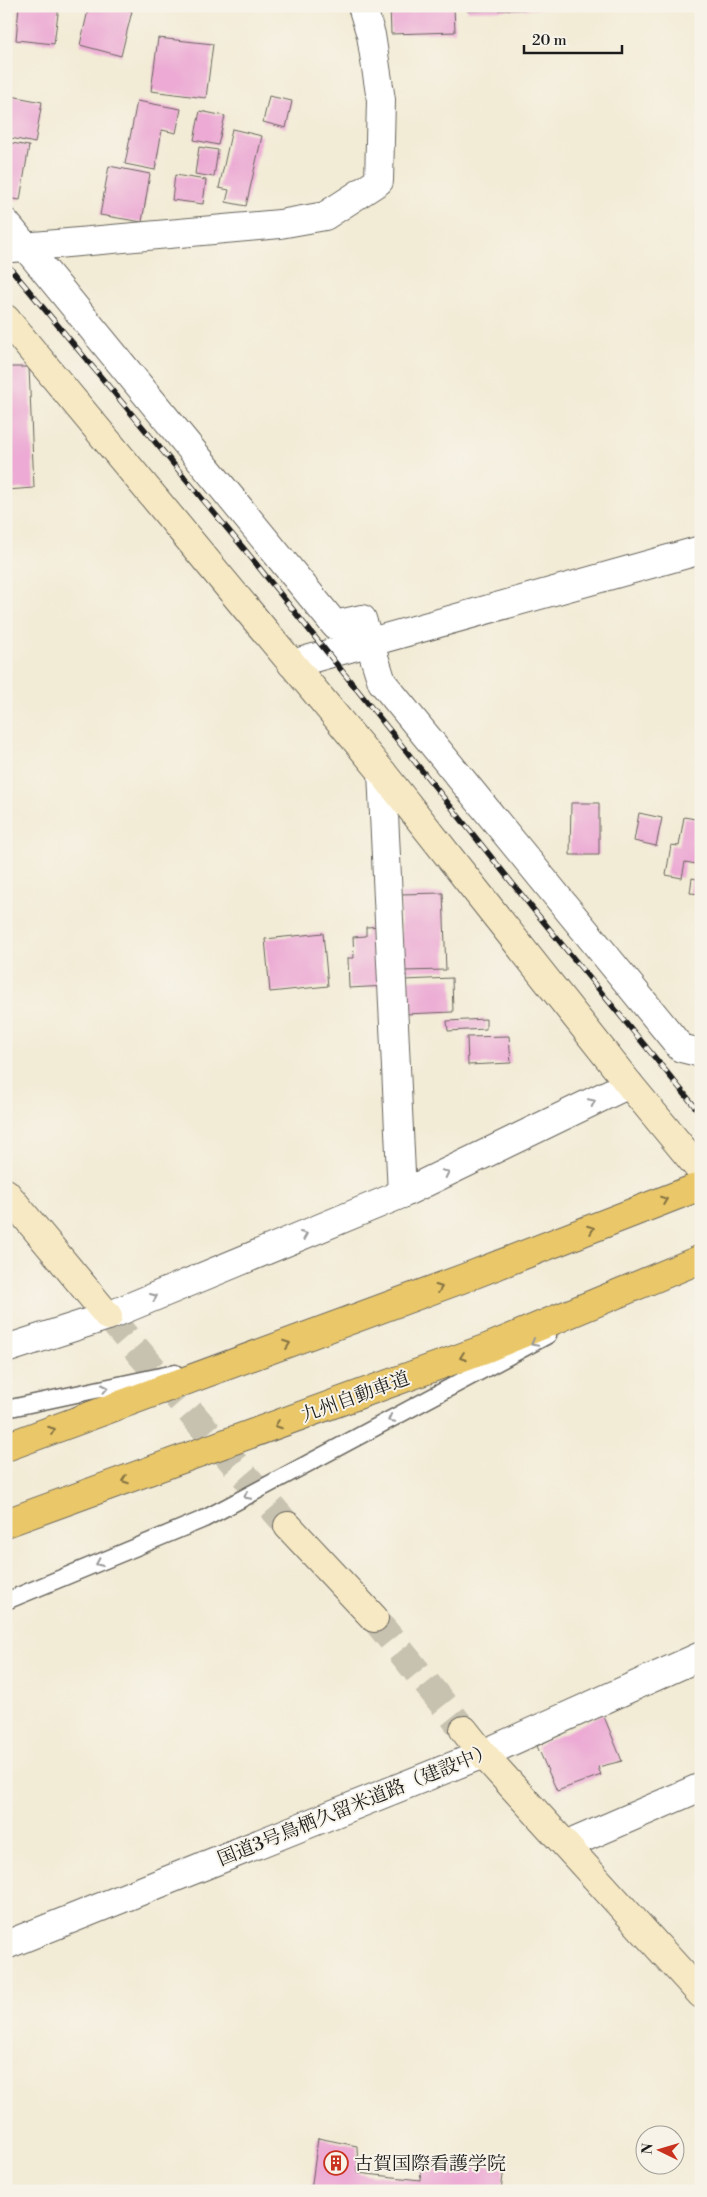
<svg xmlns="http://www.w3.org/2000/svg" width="707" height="2197" font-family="'Libre Bodoni','Noto Serif JP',serif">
<rect width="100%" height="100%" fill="#f7f3e8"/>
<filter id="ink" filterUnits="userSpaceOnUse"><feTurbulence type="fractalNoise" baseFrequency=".02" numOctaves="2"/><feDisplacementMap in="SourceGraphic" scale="10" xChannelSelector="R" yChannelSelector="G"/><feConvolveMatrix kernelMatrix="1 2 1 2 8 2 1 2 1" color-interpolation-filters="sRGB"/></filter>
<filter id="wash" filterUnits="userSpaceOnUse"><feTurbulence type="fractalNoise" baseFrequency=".0096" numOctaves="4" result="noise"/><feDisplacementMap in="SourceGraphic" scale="20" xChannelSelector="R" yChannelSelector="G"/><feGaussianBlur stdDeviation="1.12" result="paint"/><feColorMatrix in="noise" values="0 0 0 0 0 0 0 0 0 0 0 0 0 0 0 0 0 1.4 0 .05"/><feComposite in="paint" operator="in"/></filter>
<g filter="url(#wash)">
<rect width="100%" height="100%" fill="#f2ebd5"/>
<g id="blocks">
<g fill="#ecaad4">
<polygon points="19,6 59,6 54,44 16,40"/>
<polygon points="89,6 114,6 132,11 121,56 80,45"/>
<polygon points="390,6 454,6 455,32 391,34"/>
<polygon points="467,6 538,6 539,9 467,11"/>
<polygon points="158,38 213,44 206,98 151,91"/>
<polygon points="6,95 42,102 35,143 6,137"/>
<polygon points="269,96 292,101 286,128 263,122"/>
<polygon points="137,101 181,109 176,133 162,130 155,170 125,164"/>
<polygon points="200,111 225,116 218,145 194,140"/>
<polygon points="232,129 262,136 246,206 226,202 229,190 219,188"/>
<polygon points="6,142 29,146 20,200 6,198"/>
<polygon points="199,147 218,150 214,177 195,174"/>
<polygon points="109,166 150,174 142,222 100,215"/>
<polygon points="175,175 206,180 203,204 172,200"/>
<polygon points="6,367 29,367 34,488 6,490"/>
<polygon points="571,803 599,803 599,855 570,855"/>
<polygon points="639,813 662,818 656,846 634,841"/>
<polygon points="684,817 701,820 701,839 696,864 685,862 682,878 666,875 671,845 679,846"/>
<polygon points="692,878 701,880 701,894 690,893"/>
<polygon points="443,893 446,970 403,971 400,894"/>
<polygon points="384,926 387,986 349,988 348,958 354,958 353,937 366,936 366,927"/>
<polygon points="323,933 328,986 270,992 265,939"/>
<polygon points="452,978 453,1012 405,1014 404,980"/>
<polygon points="486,1019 486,1029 448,1031 447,1021"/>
<polygon points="509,1036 511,1063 468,1065 467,1037"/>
<polygon points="603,1714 622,1761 598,1767 601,1775 557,1791 537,1746"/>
<polygon points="318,2138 357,2146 358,2173 420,2180 422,2158 504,2168 501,2191 311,2191"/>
</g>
</g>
</g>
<g filter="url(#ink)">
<use href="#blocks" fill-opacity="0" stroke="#67645d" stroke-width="1"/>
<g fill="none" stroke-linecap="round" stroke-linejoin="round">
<g stroke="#c7c2b0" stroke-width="28" stroke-dasharray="28 14" stroke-linecap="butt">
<polyline points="108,1316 288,1526"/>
<polyline points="374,1618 464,1730"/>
</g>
<g stroke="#67645d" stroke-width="19">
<g id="lane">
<polyline points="6,1409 175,1373"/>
<polyline points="6,1601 204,1519 548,1335"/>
</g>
</g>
<g stroke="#67645d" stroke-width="30">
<g id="street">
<polyline points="6,223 335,625 362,619 382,682 681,1048 701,1053"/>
<polyline points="12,248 280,224 325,216 379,181 381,100 371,35 362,6"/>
<polyline points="292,664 701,550"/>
<polyline points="382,772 402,1194"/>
<polyline points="6,1349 108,1316 402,1194 629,1084"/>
<polyline points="567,1845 701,1787"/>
<polyline points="6,1945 483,1754 701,1656"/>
</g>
</g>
<g stroke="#67645d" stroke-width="30">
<g id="secondary">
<polyline points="6,319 382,772 629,1084 701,1171"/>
<polyline points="6,1193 108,1316"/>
<polyline points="288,1526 374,1618"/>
<polyline points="464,1730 483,1754 701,1994"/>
</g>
</g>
<g stroke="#67645d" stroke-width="30">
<g id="highway">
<polyline points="6,1447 467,1277 701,1186"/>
<polyline points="6,1523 487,1348 701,1259"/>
</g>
</g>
<use href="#lane" stroke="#fff" stroke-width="16"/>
<use href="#street" stroke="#fff" stroke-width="28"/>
<use href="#secondary" stroke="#f7e9c3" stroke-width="28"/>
<use href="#highway" stroke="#eac769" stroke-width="28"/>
<g stroke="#1c1c1c" stroke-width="5.5">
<polyline id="rail" points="6,263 245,550 533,909 701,1114"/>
</g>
<use href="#rail" stroke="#f7f3e8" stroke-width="4" stroke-dasharray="11" stroke-linecap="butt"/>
</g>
<defs><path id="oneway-chevron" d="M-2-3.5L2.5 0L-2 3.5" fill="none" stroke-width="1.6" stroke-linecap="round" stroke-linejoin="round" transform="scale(1.25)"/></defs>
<g stroke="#999">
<use href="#oneway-chevron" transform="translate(592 1102) rotate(-26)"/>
<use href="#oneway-chevron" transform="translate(446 1173) rotate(-26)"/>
<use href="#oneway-chevron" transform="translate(304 1235) rotate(-23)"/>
<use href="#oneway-chevron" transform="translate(154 1297) rotate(-23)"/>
<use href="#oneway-chevron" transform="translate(534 1343) rotate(152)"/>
<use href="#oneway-chevron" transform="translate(105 1388) rotate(-12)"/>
<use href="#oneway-chevron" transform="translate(391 1419) rotate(152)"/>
<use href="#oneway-chevron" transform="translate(247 1496) rotate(152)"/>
<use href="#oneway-chevron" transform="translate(99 1563) rotate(157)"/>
</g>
<g stroke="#837242">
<use href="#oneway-chevron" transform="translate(664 1200) rotate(-21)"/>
<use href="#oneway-chevron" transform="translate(591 1229) rotate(-21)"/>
<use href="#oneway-chevron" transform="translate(439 1288) rotate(-20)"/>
<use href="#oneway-chevron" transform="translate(287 1344) rotate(-20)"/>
<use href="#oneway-chevron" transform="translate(463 1357) rotate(160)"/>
<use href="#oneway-chevron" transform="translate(278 1425) rotate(160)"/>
<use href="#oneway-chevron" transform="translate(52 1430) rotate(-20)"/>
<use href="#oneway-chevron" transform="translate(125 1480) rotate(160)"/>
</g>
</g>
<defs>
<g id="building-ring" transform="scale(1.25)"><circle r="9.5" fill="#f7f3e8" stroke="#c8321e" stroke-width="1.5"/><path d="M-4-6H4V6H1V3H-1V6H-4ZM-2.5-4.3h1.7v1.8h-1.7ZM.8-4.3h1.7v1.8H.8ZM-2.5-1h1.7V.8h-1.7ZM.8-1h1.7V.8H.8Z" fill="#c8321e"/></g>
</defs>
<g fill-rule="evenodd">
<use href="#building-ring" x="336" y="2163"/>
</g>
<g text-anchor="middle" stroke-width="4" stroke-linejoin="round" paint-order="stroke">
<g font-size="19" fill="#1c1c1c" stroke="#f7f3e8">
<text transform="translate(355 1396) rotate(-20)" y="7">九州自動車道</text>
<text transform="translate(355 1804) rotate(-22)" y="7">国道3号鳥栖久留米道路（建設中）</text>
</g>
<g font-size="19" fill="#1c1c1c" stroke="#f7f3e8" text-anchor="start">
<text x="354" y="2170">古賀国際看護学院</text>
</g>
</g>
<rect width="707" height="2197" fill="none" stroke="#f7f3e8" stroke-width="25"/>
<g transform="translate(660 2150) rotate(275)"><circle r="24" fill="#f7f3e8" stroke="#9f9d96"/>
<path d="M0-4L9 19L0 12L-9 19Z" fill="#c8321e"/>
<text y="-8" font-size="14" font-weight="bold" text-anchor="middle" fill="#1c1c1c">N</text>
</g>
<path d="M524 45v8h98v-8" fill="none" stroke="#1c1c1c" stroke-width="2.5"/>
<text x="532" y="45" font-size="15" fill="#1c1c1c" stroke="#f7f3e8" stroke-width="4" paint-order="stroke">20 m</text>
</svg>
